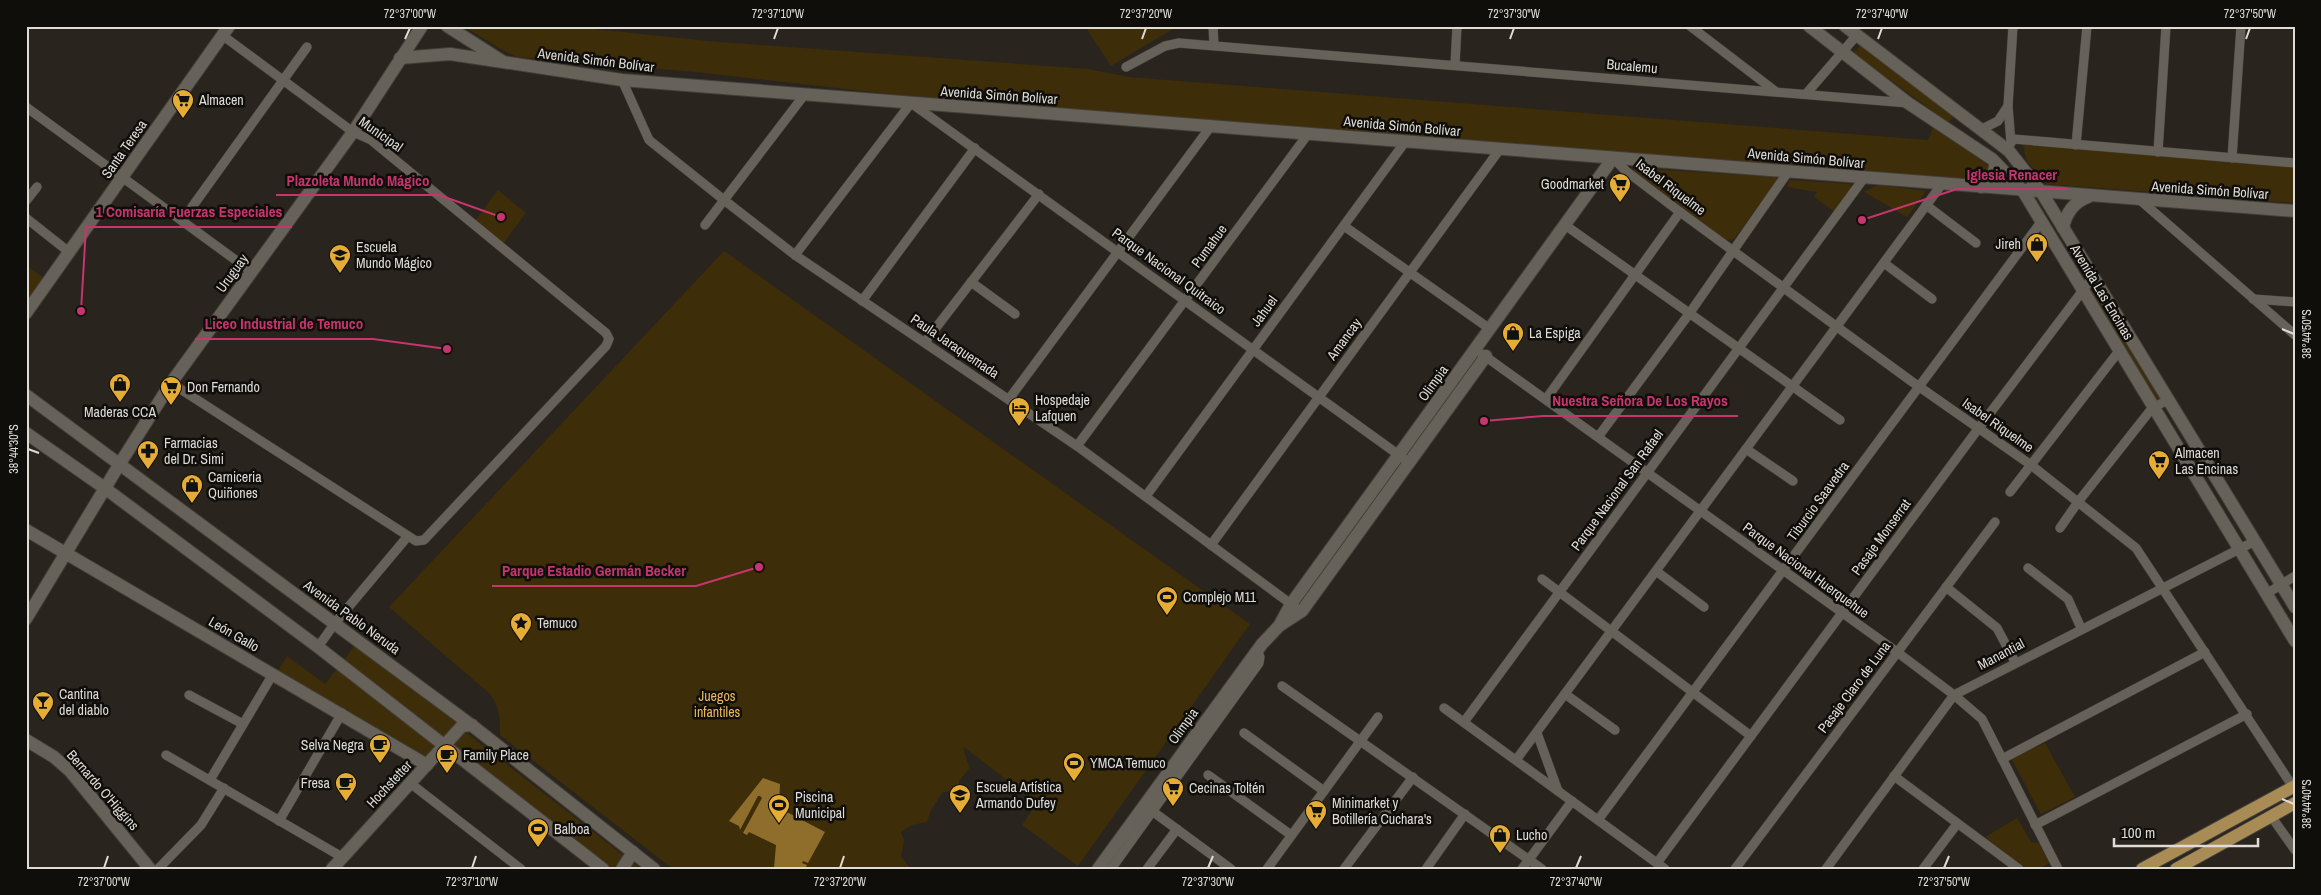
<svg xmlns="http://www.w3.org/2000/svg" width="2321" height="895" font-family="'Archivo Narrow',sans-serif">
<rect width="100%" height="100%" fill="#29241d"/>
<g fill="#3e2d09">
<polygon points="463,26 566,26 708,41 1088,69 1129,77 1928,140 1934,126 1990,167 1982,182 908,96 696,72 517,57 506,52"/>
<polygon points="1085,26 1178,26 1111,66"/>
<polygon points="1863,44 1957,115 1948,122 1853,53"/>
<polygon points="2023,144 2295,167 2295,203 2047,184 2026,160"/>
<polygon points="1634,168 1776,177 1778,180 1734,239 1726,240 1633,172"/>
<polygon points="1789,180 1850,184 1853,188 1835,212 1814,197 1817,192 1787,187"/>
<polygon points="1878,185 1926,191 1907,217 1864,192"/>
<polygon points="498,190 526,213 503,244 475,221"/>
<path d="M 724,251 L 1250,624 L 1078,866 L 1022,825 L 1037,803 L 964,747 C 963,755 969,760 969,769 L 959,781 L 959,791 L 943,792 L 931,810 L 927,822 L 912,825 L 901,832 L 904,840 L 901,857 L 911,869 L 673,869 L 500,735 C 500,718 500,708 490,694 L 389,607 Z"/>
<polygon points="26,265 45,279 26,303"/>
<polygon points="2093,277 2169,400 2153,407 2083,291"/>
<polygon points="357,643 464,722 425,761 276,674 287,656 325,684"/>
<polygon points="461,731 468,734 641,869 609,869 452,748 451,742"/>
<polygon points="2045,743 2075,797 2041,814 2011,758"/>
<polygon points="2017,818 2031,842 2039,843 2050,863 2038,869 2026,869 1985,837"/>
</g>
<polygon fill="#8f6d2b" points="763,778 780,784 779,805 771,804 780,808 782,805 784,807 783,810 825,832 808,863 803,861 802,863 807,865 805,869 774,868 776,845 749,832 747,835 743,833 762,798 760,796 758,796 740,830 739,826 729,821"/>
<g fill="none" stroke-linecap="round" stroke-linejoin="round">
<g stroke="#423f39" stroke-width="10">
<g id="street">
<polyline points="1213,26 1214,45"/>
<polyline points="1690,26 1775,91"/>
<polyline points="1455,65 1457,26"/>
<polyline points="1126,67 1165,46 1179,43 1908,103"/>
<polyline points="622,80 649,140 724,200 795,255 1077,446 1295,607"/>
<polyline points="1806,94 1857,35"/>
<polyline points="26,107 252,272"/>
<polyline points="1982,129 1998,121 2008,106"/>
<polyline points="2013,139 2295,163"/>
<polyline points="2011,143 2008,106 2013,26"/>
<polyline points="2076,145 2087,26"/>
<polyline points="2158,152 2166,26"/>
<polyline points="1613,158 1626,171 1680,212 1911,381 2031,465 2136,548 2293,787"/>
<polyline points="2232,158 2241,26"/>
<polyline points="2140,200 2295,335"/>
<polyline points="26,201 37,187"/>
<polyline points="1926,205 1976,243"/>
<polyline points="26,218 69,252"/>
<polyline points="182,221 307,47"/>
<polyline points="705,225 805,94"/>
<polyline points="1565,225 1840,420"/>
<polyline points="1344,226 1490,329"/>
<polyline points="795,255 911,103 1403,458"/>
<polyline points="1884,263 1932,299"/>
<polyline points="971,282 1015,314"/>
<polyline points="2253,299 2295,302"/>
<polyline points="862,301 975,148"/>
<polyline points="925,342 1039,194"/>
<polyline points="1482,354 1897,652 1954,695 1982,719 2058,869"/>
<polyline points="171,383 416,541 424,540 606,346 609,339 606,333 371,140 353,132 222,35"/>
<polyline points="1009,399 1211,126"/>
<polyline points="1546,399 1680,212"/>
<polyline points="1598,437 1689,314 1788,172"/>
<polyline points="1077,446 1308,134"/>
<polyline points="1746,449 1793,481"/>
<polyline points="2010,492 2119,351"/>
<polyline points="1146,496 1405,142"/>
<polyline points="2060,528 2078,502 2153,407 2169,400"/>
<polyline points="1211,545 1500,149"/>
<polyline points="2028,568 2068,599 2081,628"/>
<polyline points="1656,571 1704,607"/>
<polyline points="1542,579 1751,736"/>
<polyline points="1946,587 1997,628 2015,662"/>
<polyline points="2266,594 2295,576"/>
<polyline points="318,647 335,623 408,536"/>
<polyline points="1282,686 1542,869"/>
<polyline points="1565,694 1615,730"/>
<polyline points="189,695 243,724"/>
<polyline points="1444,708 1665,869"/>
<polyline points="1464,722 1864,178"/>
<polyline points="1244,733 1324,791"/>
<polyline points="1537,733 1558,791"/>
<polyline points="166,755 342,857"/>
<polyline points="2002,759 2205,652"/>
<polyline points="1516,760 1942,184"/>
<polyline points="1208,775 1291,835"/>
<polyline points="1894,776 2019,869"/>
<polyline points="210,780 273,674"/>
<polyline points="410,783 521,869"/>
<polyline points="1148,808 1231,869"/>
<polyline points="2271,816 2295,850"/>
<polyline points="1598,820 2041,222"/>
<polyline points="279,821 342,713"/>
<polyline points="2035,825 2247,714"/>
<polyline points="1657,863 1978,429 2093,277"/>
<polyline points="158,869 201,825 224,788"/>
<polyline points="1111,869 1259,663 1260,657 1257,650"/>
<polyline points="1147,869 1177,829"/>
<polyline points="1267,869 1378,717"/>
<polyline points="1344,869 1413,777"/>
<polyline points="1426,869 1465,814"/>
<polyline points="1522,869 1572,801"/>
<polyline points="1735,869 1995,522"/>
<polyline points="1826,869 1954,695 2255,541"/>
<polyline points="1923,869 1957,824"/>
</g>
</g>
<g stroke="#423f39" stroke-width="14">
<g id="secondary">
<polyline points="447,26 502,61"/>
<polyline points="1809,26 1908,103 1992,159 2023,191 2295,641"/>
<polyline points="1845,26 2009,151 2042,193 2295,607"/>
<polyline points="400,58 450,54 622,80 2295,211"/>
<polyline points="1981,187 1993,175 1996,163"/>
<path d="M 2063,228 C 2066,213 2074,202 2088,197"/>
<polyline points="26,313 229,26"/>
<polyline points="26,395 474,727 654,869"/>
<polyline points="26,433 106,489 318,647 603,869"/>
<polyline points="26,530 427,765"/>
<polyline points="26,619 119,465 171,383 353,132 422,26"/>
<polyline points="1279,626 1291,604 1613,158"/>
<polyline points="26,740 54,757 70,771 150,869"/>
<polyline points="332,869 462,726 472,725"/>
<polyline points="622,869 633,852"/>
<polyline points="1098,869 1262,644 1279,626 1302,611 1486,356"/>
</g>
</g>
<g stroke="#423f39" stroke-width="14">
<g id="primary">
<polyline points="2142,869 2295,786"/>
<polyline points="2176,869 2295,803"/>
</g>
</g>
<use href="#street" stroke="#676259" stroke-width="9"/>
<use href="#secondary" stroke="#676259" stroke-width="12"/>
<use href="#primary" stroke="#a98c55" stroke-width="12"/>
</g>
<path fill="none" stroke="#dfdcd7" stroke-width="2" d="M 405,39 L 410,28M 774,39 L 778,28M 1142,39 L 1146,28M 1510,39 L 1514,28M 1878,39 L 1882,28M 2246,39 L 2250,28M 2282,329 L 2294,334M 28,449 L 39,453M 2282,799 L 2294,804M 104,868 L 108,856M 472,868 L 476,856M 840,868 L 844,856M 1208,868 L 1213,856M 1576,868 L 1581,856M 1944,868 L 1949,856"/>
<defs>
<g id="supermarket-pin" transform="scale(1.125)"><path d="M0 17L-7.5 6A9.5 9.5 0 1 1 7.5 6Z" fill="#e5ad36" stroke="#100e0a"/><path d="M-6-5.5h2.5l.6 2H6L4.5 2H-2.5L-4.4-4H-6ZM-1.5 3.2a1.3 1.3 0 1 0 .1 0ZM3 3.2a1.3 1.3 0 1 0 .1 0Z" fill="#111"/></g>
<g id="shop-pin" transform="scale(1.125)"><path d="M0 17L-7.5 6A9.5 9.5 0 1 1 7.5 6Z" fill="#e5ad36" stroke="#100e0a"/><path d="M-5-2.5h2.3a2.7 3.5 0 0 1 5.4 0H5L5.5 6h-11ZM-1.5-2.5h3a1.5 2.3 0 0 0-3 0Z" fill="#111"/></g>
<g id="school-pin" transform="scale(1.125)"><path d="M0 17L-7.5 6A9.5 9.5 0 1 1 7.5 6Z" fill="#e5ad36" stroke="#100e0a"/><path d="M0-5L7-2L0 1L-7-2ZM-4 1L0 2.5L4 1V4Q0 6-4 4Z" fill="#111"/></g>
<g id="hotel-pin" transform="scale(1.125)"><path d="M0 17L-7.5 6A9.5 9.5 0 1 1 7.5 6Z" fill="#e5ad36" stroke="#100e0a"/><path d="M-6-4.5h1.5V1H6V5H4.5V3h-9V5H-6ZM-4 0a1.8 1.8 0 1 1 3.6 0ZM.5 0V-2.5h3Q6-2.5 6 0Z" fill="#111"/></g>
<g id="pharmacy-pin" transform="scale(1.125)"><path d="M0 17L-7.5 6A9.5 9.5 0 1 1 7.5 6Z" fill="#e5ad36" stroke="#100e0a"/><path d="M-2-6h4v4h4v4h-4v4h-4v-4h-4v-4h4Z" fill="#111"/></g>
<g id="stadium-pin" transform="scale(1.125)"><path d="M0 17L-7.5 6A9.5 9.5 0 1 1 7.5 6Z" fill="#e5ad36" stroke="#100e0a"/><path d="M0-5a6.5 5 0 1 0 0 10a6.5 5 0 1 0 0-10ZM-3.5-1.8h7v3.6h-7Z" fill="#111"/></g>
<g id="sight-pin" transform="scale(1.125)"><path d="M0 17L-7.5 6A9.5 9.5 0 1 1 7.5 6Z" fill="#e5ad36" stroke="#100e0a"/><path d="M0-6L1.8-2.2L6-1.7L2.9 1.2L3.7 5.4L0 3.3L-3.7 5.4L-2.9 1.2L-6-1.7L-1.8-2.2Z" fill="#111"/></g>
<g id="bar-pin" transform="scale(1.125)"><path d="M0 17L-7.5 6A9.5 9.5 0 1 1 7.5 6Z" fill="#e5ad36" stroke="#100e0a"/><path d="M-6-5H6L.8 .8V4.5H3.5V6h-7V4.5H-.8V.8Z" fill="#111"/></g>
<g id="cafe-pin" transform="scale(1.125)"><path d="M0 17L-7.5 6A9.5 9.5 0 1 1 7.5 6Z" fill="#e5ad36" stroke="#100e0a"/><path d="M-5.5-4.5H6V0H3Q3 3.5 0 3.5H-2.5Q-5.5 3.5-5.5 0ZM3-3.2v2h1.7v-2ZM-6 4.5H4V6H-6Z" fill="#111"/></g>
</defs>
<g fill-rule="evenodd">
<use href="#supermarket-pin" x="183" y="100"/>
<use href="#supermarket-pin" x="1620" y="184"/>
<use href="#shop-pin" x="2037" y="244"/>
<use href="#school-pin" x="340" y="255"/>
<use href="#shop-pin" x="1513" y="333"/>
<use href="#shop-pin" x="120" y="384"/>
<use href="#supermarket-pin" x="171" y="387"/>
<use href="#hotel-pin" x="1019" y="408"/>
<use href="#pharmacy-pin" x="148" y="451"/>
<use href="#supermarket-pin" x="2159" y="461"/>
<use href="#shop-pin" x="192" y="485"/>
<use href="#stadium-pin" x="1167" y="597"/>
<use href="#sight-pin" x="521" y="623"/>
<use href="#bar-pin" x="43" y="702"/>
<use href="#cafe-pin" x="380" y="745"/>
<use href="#cafe-pin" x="447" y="755"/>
<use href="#stadium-pin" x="1074" y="763"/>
<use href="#cafe-pin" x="346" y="783"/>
<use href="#supermarket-pin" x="1173" y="788"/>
<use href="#school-pin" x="960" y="795"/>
<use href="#stadium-pin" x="779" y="805"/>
<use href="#supermarket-pin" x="1316" y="811"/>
<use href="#stadium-pin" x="538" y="829"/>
<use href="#shop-pin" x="1500" y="835"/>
</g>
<g text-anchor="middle" stroke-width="5" stroke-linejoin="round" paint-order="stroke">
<g font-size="14" fill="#dfdcd7" stroke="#100e0a">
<text transform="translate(596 60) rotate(7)" y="5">Avenida Simón Bolívar</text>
<text transform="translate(1632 66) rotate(5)" y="5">Bucalemu</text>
<text transform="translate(999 95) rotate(4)" y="5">Avenida Simón Bolívar</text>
<text transform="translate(1402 126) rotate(5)" y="5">Avenida Simón Bolívar</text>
<text transform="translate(381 134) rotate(35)" y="5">Municipal</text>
<text transform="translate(124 149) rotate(-55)" y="5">Santa Teresa</text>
<text transform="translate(1806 158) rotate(5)" y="5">Avenida Simón Bolívar</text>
<text transform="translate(1671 187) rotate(37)" y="5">Isabel Riquelme</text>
<text transform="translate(2210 190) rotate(4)" y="5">Avenida Simón Bolívar</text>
<text transform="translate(1209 246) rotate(-54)" y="5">Pumahue</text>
<text transform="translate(1169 271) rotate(36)" y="5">Parque Nacional Quitraico</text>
<text transform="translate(232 273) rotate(-54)" y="5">Uruguay</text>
<text transform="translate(2102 292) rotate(59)" y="5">Avenida Las Encinas</text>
<text transform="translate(1264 311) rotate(-54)" y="5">Jahuel</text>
<text transform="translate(1344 339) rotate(-54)" y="5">Amancay</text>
<text transform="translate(955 346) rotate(34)" y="5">Paula Jaraquemada</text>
<text transform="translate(1433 383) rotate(-54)" y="5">Olimpia</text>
<text transform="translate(1998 425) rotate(35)" y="5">Isabel Riquelme</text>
<text transform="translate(1617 490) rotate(-54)" y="5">Parque Nacional San Rafael</text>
<text transform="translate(1818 501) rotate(-54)" y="5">Tiburcio Saavedra</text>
<text transform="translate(1881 537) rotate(-54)" y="5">Pasaje Monserrat</text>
<text transform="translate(1806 570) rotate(36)" y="5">Parque Nacional Huerquehue</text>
<text transform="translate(352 617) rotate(36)" y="5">Avenida Pablo Neruda</text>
<text transform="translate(234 634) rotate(30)" y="5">León Gallo</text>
<text transform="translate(2001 654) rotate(-28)" y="5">Manantial</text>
<text transform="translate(1854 687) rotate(-53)" y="5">Pasaje Claro de Luna</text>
<text transform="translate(1183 726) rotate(-54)" y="5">Olimpia</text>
<text transform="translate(389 784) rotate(-47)" y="5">Hochstetter</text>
<text transform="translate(103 790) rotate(49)" y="5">Bernardo O'Higgins</text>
</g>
<g font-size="14" fill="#dfdcd7" stroke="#100e0a" text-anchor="start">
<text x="199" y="105">Almacen</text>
<text x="1604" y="189" text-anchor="end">Goodmarket</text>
<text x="2021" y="249" text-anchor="end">Jireh</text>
<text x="356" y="252">Escuela<tspan x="356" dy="16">Mundo Mágico</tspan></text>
<text x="1529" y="338">La Espiga</text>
<text x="187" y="392">Don Fernando</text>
<text x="1035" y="405">Hospedaje<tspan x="1035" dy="16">Lafquen</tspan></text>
<text x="120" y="417" text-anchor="middle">Maderas CCA</text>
<text x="164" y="448">Farmacias<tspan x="164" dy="16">del Dr. Simi</tspan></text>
<text x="2175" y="458">Almacen<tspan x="2175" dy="16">Las Encinas</tspan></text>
<text x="208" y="482">Carniceria<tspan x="208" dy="16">Quiñones</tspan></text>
<text x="1183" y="602">Complejo M11</text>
<text x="537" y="628">Temuco</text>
<text x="59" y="699">Cantina<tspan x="59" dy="16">del diablo</tspan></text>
<text x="364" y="750" text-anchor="end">Selva Negra</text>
<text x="463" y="760">Family Place</text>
<text x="1090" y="768">YMCA Temuco</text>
<text x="330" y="788" text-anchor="end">Fresa</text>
<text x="976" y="792">Escuela Artística<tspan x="976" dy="16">Armando Dufey</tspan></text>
<text x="1189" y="793">Cecinas Toltén</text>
<text x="795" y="802">Piscina<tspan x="795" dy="16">Municipal</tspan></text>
<text x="1332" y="808">Minimarket y<tspan x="1332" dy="16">Botillería Cuchara's</tspan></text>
<text x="554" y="834">Balboa</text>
<text x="1516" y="840">Lucho</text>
</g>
<g font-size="14" fill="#eab95d" stroke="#100e0a">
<text x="717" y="701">Juegos<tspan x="717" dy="16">infantiles</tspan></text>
</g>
</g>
<path fill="none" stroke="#c6356e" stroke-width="2" d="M1862 220L1957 189H2067M501 217L439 195H276M81 311L86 227H292M447 349L373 339H195M1484 421L1543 416H1738M759 567L696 586H492"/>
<g fill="#c6356e" stroke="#100e0a" stroke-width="2">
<circle cx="1862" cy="220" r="5"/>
<circle cx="501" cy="217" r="5"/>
<circle cx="81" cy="311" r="5"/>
<circle cx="447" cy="349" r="5"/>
<circle cx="1484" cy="421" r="5"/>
<circle cx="759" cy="567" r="5"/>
</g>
<g font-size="15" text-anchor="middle" font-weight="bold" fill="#c6356e" stroke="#100e0a" stroke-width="5" stroke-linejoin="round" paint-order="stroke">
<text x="2012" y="180">Iglesia Renacer</text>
<text x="358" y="186">Plazoleta Mundo Mágico</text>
<text x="189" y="217">1 Comisaría Fuerzas Especiales</text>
<text x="284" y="329">Liceo Industrial de Temuco</text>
<text x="1640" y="406">Nuestra Señora De Los Rayos</text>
<text x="594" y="576">Parque Estadio Germán Becker</text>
</g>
<rect width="2321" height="895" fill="none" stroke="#100e0a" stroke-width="55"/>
<path d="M2114 838v8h144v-8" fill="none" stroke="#dfdcd7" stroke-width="2.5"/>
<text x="2121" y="838" font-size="15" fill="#dfdcd7" stroke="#100e0a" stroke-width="4" paint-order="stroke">100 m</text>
<rect x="28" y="28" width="2266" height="840" fill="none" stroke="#dfdcd7" stroke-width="2"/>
<g font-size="12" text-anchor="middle" fill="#dfdcd7">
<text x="410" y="18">72°37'00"W</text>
<text x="778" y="18">72°37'10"W</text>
<text x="1146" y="18">72°37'20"W</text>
<text x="1514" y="18">72°37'30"W</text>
<text x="1882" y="18">72°37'40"W</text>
<text x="2250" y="18">72°37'50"W</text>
<text transform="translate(2307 334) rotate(-90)" y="4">38°44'50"S</text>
<text transform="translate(14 449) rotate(-90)" y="4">38°44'30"S</text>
<text transform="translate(2307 804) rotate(-90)" y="4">38°44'40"S</text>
<text x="104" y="886">72°37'00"W</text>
<text x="472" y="886">72°37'10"W</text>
<text x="840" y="886">72°37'20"W</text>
<text x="1208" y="886">72°37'30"W</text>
<text x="1576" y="886">72°37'40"W</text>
<text x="1944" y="886">72°37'50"W</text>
</g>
</svg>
